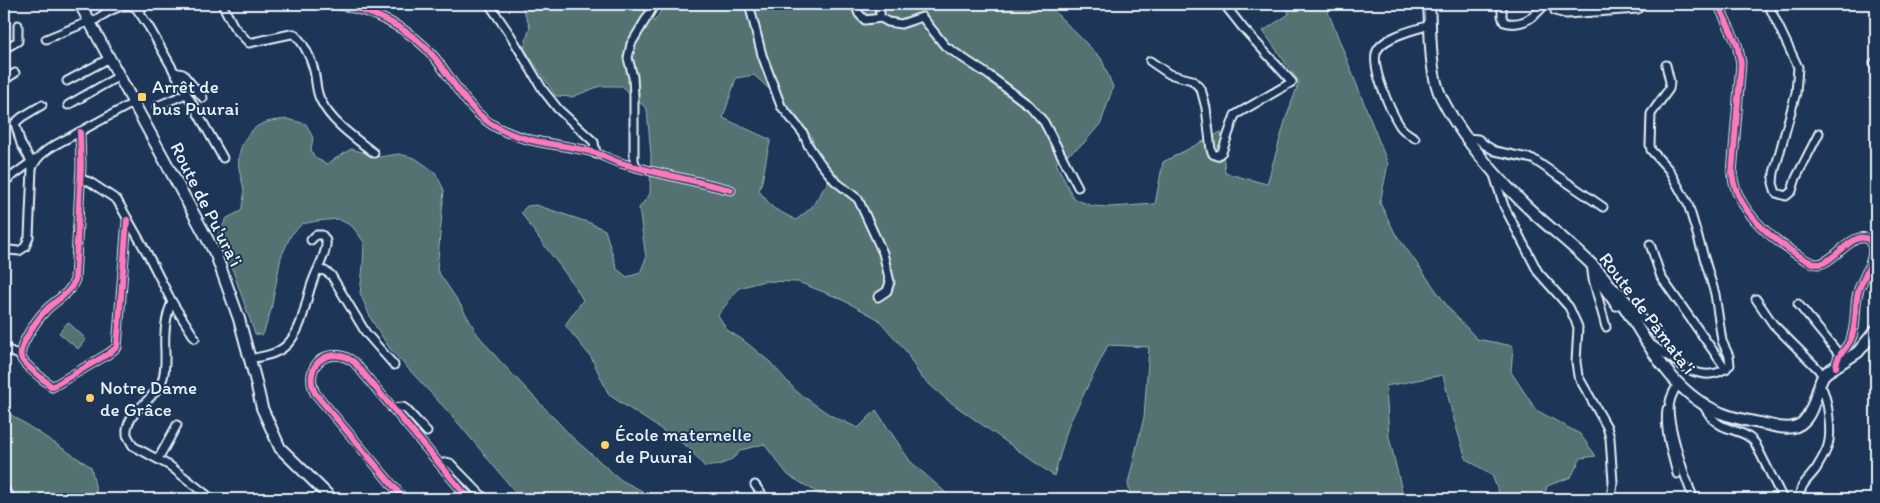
<svg xmlns="http://www.w3.org/2000/svg" width="1880" height="503" font-family="Itim,sans-serif">
<rect width="100%" height="100%" fill="#1d3557"/>
<filter id="ink" filterUnits="userSpaceOnUse"><feTurbulence type="fractalNoise" baseFrequency=".02" numOctaves="2"/><feDisplacementMap in="SourceGraphic" scale="10" xChannelSelector="R" yChannelSelector="G"/><feConvolveMatrix kernelMatrix="1 2 1 2 8 2 1 2 1" color-interpolation-filters="sRGB"/></filter>
<g filter="url(#ink)">
<g fill="#527271" stroke="#9db2b4" fill-rule="evenodd">
<path d="M 521,4 L 642,4 L 654,22 L 665,4 L 1047,4 L 1101,58 L 1113,87 L 1101,123 L 1083,144 L 1056,163 L 1074,199 L 1093,206 L 1110,207 L 1155,204 L 1163,162 L 1221,132 L 1225,173 L 1267,184 L 1286,118 L 1299,82 L 1263,31 L 1289,14 L 1285,4 L 1325,4 L 1388,164 L 1380,203 L 1395,233 L 1448,307 L 1477,339 L 1513,346 L 1511,372 L 1536,410 L 1580,434 L 1596,456 L 1581,458 L 1571,477 L 1547,486 L 1544,499 L 1501,499 L 1492,475 L 1466,459 L 1452,413 L 1443,375 L 1386,386 L 1389,437 L 1404,499 L 1131,499 L 1128,483 L 1144,417 L 1149,347 L 1108,345 L 1069,424 L 1054,476 L 946,399 L 921,377 L 905,350 L 878,319 L 839,298 L 798,282 L 764,281 L 739,288 L 718,315 L 727,330 L 743,340 L 770,362 L 797,392 L 830,415 L 858,428 L 876,410 L 910,461 L 953,499 L 828,499 L 788,475 L 764,444 L 741,450 C 731,463 721,465 705,467 L 688,447 L 609,395 L 591,357 L 565,325 L 583,300 C 565,269 540,243 521,212 L 527,206 L 536,205 L 590,223 L 605,230 L 617,269 L 627,277 L 640,273 L 646,258 L 639,208 L 650,194 L 651,155 L 647,109 L 622,86 L 600,86 L 572,97 L 556,96 L 524,48 L 530,27 ZM 754,75 L 793,111 L 811,136 L 818,153 L 834,173 L 811,208 L 796,220 L 773,208 L 759,191 C 765,175 765,157 771,140 L 723,118 L 736,78 Z"/>
<path d="M 287,119 L 306,124 L 313,138 L 311,150 L 315,158 L 327,164 L 351,149 L 379,157 L 399,154 L 415,158 L 435,172 L 444,190 L 437,270 L 460,304 L 478,335 L 499,360 L 573,438 L 621,480 L 646,493 L 651,499 L 521,499 L 454,418 L 390,349 L 371,319 L 360,293 L 363,266 L 364,242 L 352,226 L 338,219 L 317,221 L 302,224 L 291,235 L 281,257 L 271,310 L 263,335 L 255,334 L 233,271 L 216,238 L 227,218 L 241,211 C 247,189 243,189 239,168 C 236,149 248,127 267,122 C 274,120 281,120 287,119 Z"/>
<polygon points="68,322 86,339 78,349 59,333"/>
<polygon points="7,412 91,467 98,499 11,499 4,487 4,416"/>
</g>
<g fill="none" stroke-linecap="round" stroke-linejoin="round">
<g stroke="#e8f1f8" stroke-width="11">
<g id="minor">
<path d="M 222,4 L 234,27 L 249,43 L 291,34 L 294,34 C 303,42 310,56 313,67 C 317,79 315,91 321,101 C 332,123 355,138 374,153"/>
<path d="M 334,4 C 371,9 412,29 435,58 C 455,83 469,113 498,128 C 529,144 556,143 589,151 C 601,154 612,161 624,164 C 660,174 696,181 731,190"/>
<polyline points="489,4 511,36 543,90 558,109 594,142 596,154"/>
<polyline points="749,4 762,55 781,106 803,133 808,145 821,164 835,181 858,199 883,253 890,282 887,291 878,297"/>
<polyline points="855,4 859,14 865,20 881,18 888,22 901,24 922,17 945,46 990,76 1030,106 1044,122 1078,187"/>
<polyline points="878,4 881,18"/>
<path d="M 1502,4 L 1502,16 L 1504,22 C 1521,27 1535,17 1545,4"/>
<polyline points="1557,4 1555,11 1566,14 1638,9"/>
<path d="M 1718,4 L 1737,44 L 1741,63 L 1732,173 C 1736,209 1768,236 1796,254 C 1802,258 1809,263 1817,264 C 1833,265 1854,228 1869,240 C 1880,252 1864,276 1859,289 C 1853,305 1858,326 1850,341 C 1845,351 1837,354 1836,367"/>
<polyline points="1768,4 1798,67 1796,93 1774,173 1773,183 1776,193 1786,196 1792,191 1796,178 1819,133"/>
<polyline points="139,12 146,4"/>
<path d="M 91,23 C 102,15 123,0 136,8 L 149,27 L 223,158"/>
<polyline points="46,39 90,21"/>
<polyline points="4,49 18,41 18,25"/>
<polyline points="1150,61 1169,74 1192,80 1201,89 1206,108 1211,150 1213,154 1217,156 1222,152 1235,115 1292,82 1243,28 1224,4"/>
<polyline points="1874,63 1876,69"/>
<polyline points="174,72 183,74 203,98"/>
<polyline points="4,80 15,73"/>
<polyline points="67,81 110,58"/>
<polyline points="68,105 119,76"/>
<polyline points="157,106 186,94"/>
<path d="M 80,132 L 81,166 L 75,280 C 69,295 57,299 46,310 C 38,318 18,346 21,357 C 23,365 45,380 52,387 L 108,354 L 117,347 L 127,220"/>
<path d="M 1415,138 C 1409,134 1403,131 1400,126 C 1391,112 1368,63 1378,49 C 1386,36 1417,29 1430,25"/>
<polyline points="1468,138 1478,139 1485,145 1495,151 1533,159 1603,207"/>
<polyline points="31,161 21,144 15,123 22,117 42,105"/>
<polyline points="636,167 634,160 634,96 633,77 628,58 631,44 655,4"/>
<polyline points="1494,175 1504,206 1538,272 1569,307 1575,320 1578,327 1576,362 1578,376 1607,427 1610,438 1613,482 1611,499"/>
<polyline points="81,179 90,182 117,200 148,255 172,302 195,338"/>
<polyline points="4,182 34,160"/>
<polyline points="1650,244 1661,277 1726,369"/>
<path d="M 4,252 L 9,250 L 19,251 L 25,247 L 29,237 L 32,169 C 38,149 65,141 81,131 C 98,122 116,112 133,103"/>
<polyline points="1591,264 1593,279 1606,327"/>
<polyline points="318,270 325,271 331,275 366,333 394,365"/>
<polyline points="1594,276 1616,306"/>
<polyline points="1614,288 1619,291 1648,326 1658,335"/>
<polyline points="1756,299 1773,324 1818,369 1823,376"/>
<path d="M 172,302 C 165,317 164,334 165,351 C 165,361 166,371 162,381 C 154,401 124,413 127,435 L 133,446 L 170,466 L 212,499"/>
<polyline points="1798,304 1839,354"/>
<path d="M 1649,343 C 1673,358 1702,390 1730,365 L 1729,356 L 1722,341 L 1715,294 L 1688,204 L 1669,170 L 1651,150 L 1650,145 L 1651,114 L 1669,89 L 1670,82 L 1666,65"/>
<polyline points="4,348 21,356"/>
<path d="M 249,359 C 265,356 281,354 291,340 C 305,322 305,299 314,278 C 318,267 325,257 326,245 C 327,241 325,238 322,235 L 316,235 L 311,240"/>
<path d="M 1678,384 C 1675,390 1671,395 1670,402 C 1665,419 1686,481 1694,499"/>
<path d="M 1703,405 C 1708,413 1712,420 1719,424 C 1732,432 1746,431 1755,443 L 1783,499"/>
<polyline points="392,408 403,407 406,409 427,432"/>
<path d="M 1667,409 C 1664,431 1672,453 1677,474"/>
<polyline points="158,459 177,425"/>
<polyline points="441,465 446,462 450,463 485,499"/>
<polyline points="755,485 765,499"/>
<polyline points="4,489 11,499"/>
<path d="M 404,499 L 315,393 C 302,365 329,344 354,362 L 469,499"/>
<path d="M 1800,499 C 1798,486 1809,479 1816,469 C 1820,462 1826,453 1828,445 C 1832,432 1828,402 1823,390 L 1819,388"/>
</g>
</g>
<g stroke="#e8f1f8" stroke-width="14">
<g id="secondary">
<polyline points="80,4 216,255 239,319 255,378 262,408 280,448 332,499"/>
<path d="M 1429,4 C 1431,32 1429,72 1441,97 C 1460,135 1491,171 1521,201 C 1546,226 1576,247 1599,272 C 1614,288 1624,307 1636,325 C 1657,360 1681,397 1721,413 C 1735,419 1750,421 1765,424 C 1777,427 1794,432 1804,421 C 1815,409 1816,390 1823,376 L 1827,372 L 1858,352 L 1876,330"/>
</g>
</g>
<use href="#minor" stroke="#1d3557" stroke-width="7"/>
<use href="#secondary" stroke="#1d3557" stroke-width="10"/>
<g stroke="#1d3557" stroke-width="9">
<g id="cycleway">
<path d="M 334,4 C 371,9 412,29 435,58 C 455,83 469,113 498,128 C 529,144 556,143 589,151 C 601,154 612,161 624,164 C 660,174 696,181 731,190"/>
<path d="M 1718,4 L 1737,44 L 1741,63 L 1732,173 C 1736,209 1768,236 1796,254 C 1802,258 1809,263 1817,264 C 1833,265 1854,228 1869,240 C 1880,252 1864,276 1859,289 C 1853,305 1858,326 1850,341 C 1845,351 1837,354 1836,367"/>
<path d="M 80,132 L 81,166 L 75,280 C 69,295 57,299 46,310 C 38,318 18,346 21,357 C 23,365 45,380 52,387 L 108,354 L 117,347 L 127,220"/>
<path d="M 404,499 L 315,393 C 302,365 329,344 354,362 L 469,499"/>
</g>
</g>
<use href="#cycleway" stroke="#fd7abc" stroke-width="6"/>
</g>
</g>
<g fill="#ffd166" stroke="#1d3557" stroke-width="2">
<rect x="137" y="92" width="10" height="10" rx="2.5"/>
<circle cx="90" cy="398" r="5"/>
<circle cx="605" cy="445" r="5"/>
</g>
<g text-anchor="middle" stroke-width="4" stroke-linejoin="round" paint-order="stroke">
<g font-size="19" fill="#e8f1f8" stroke="#1d3557" text-anchor="start">
<text x="152" y="93">Arrêt de<tspan x="152" dy="22">bus Puurai</tspan></text>
<text x="100" y="394">Notre Dame<tspan x="100" dy="22">de Grâce</tspan></text>
<text x="615" y="441">École maternelle<tspan x="615" dy="22">de Puurai</tspan></text>
</g>
<g font-size="19" fill="#e8f1f8" stroke="#1d3557">
<text transform="translate(207 204) rotate(63)" y="7">Route de Pu'ura'i</text>
<text transform="translate(1648 313) rotate(53)" y="7">Route de Pāmata'i</text>
</g>
</g>
<rect width="1880" height="503" fill="none" stroke="#1d3557" stroke-width="20"/>
<rect x="10" y="10" width="1860" height="483" fill="none" stroke="#e8f1f8" stroke-width="2" filter="url(#ink)"/>
</svg>
